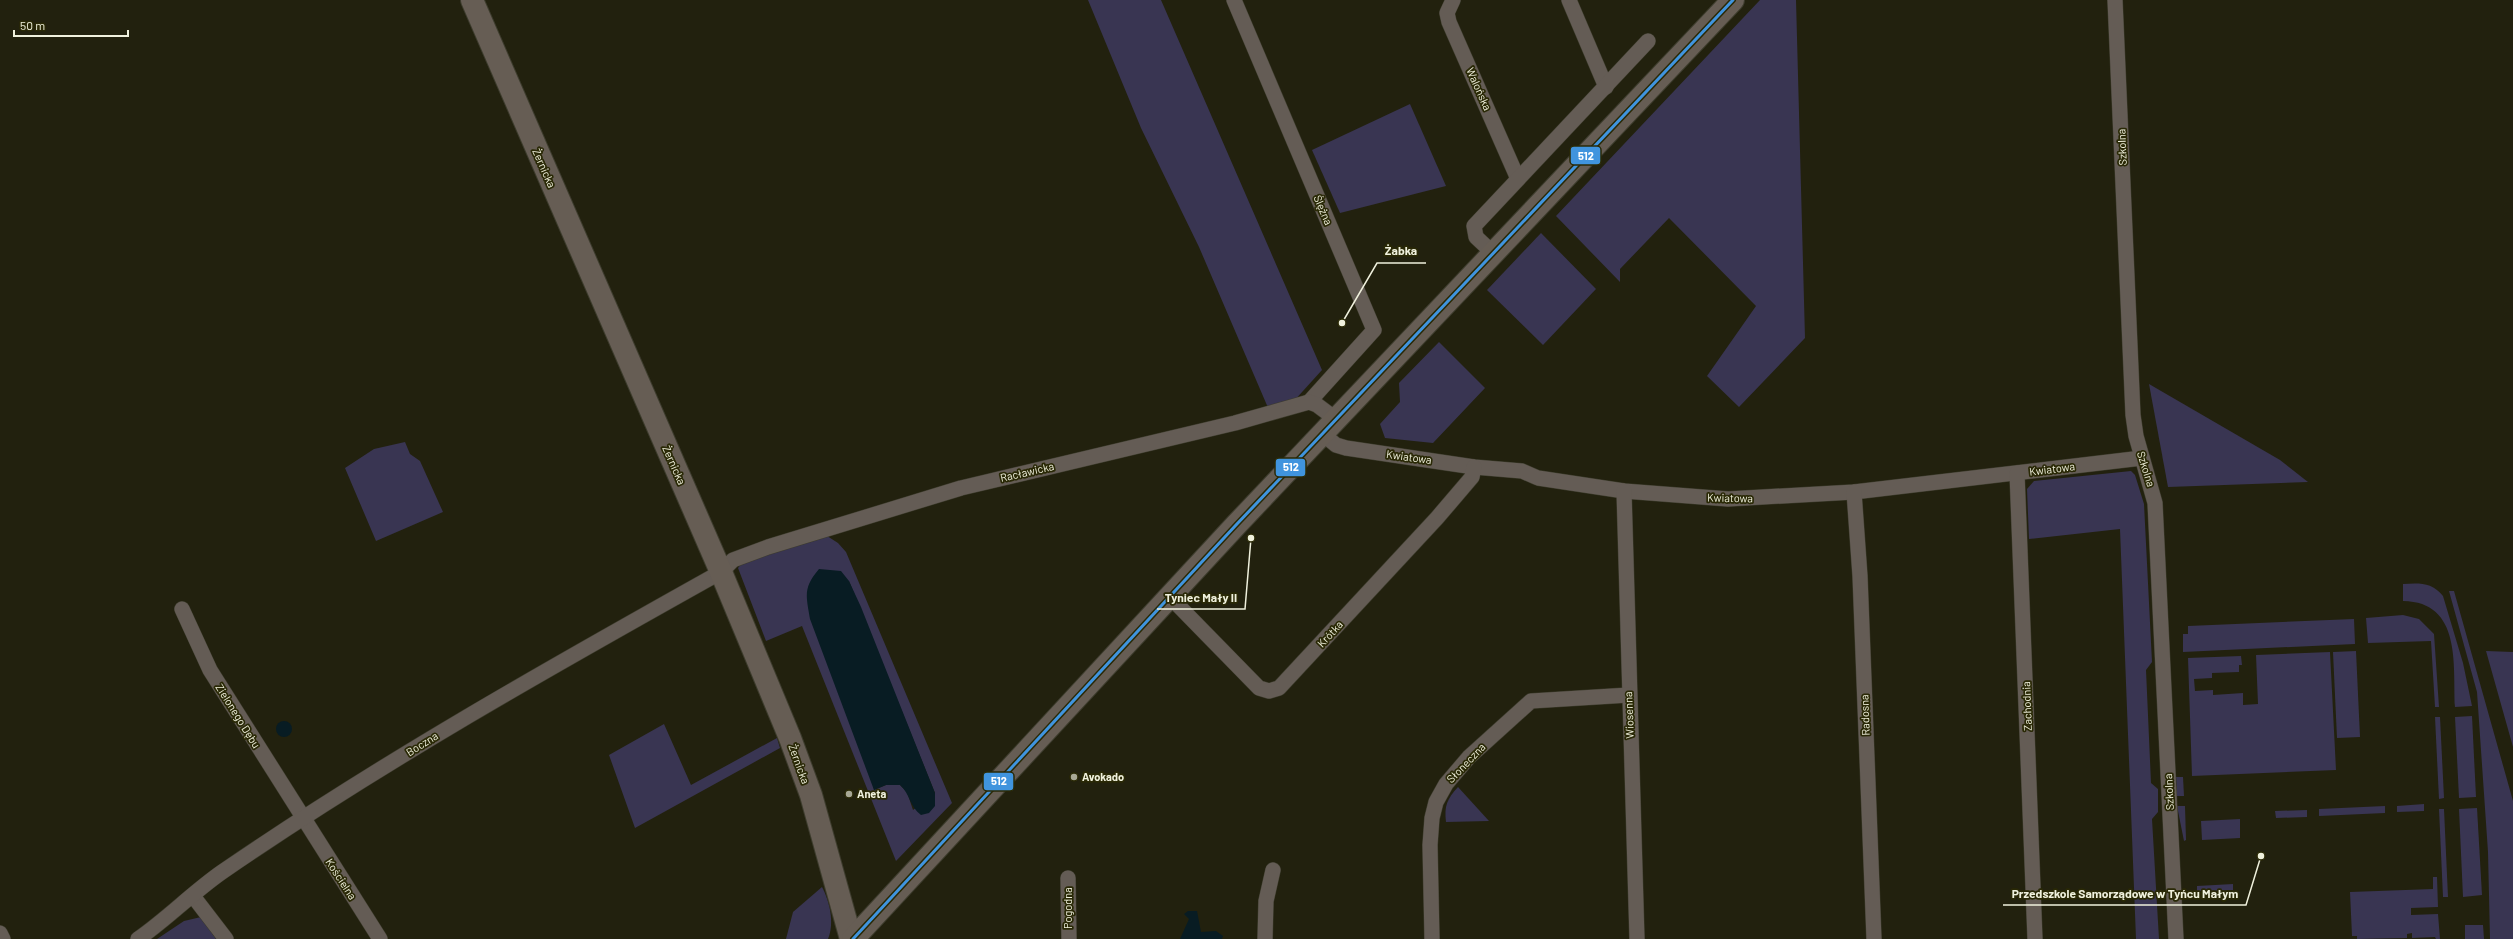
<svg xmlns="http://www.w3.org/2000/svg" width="2513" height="939" font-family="Barlow,sans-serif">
<rect width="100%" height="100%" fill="#22210e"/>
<g fill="#393552" fill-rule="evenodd">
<polygon points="1088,0 1161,0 1322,370 1293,402 1269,410 1199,247 1141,128"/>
<polygon points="1760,0 1796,0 1805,338 1739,407 1707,376 1756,306 1669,218 1620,269 1620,282 1556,216"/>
<polygon points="1410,104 1446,186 1340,213 1312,150"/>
<polygon points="1541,233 1596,289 1543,345 1487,290"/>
<polygon points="1439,342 1485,388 1433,443 1385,438 1380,424 1400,402 1399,383"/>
<polygon points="2149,384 2280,460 2308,482 2168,487"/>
<polygon points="405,442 410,454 420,461 443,512 376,541 345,468 374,449"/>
<polygon points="2131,471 2135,475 2144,504 2152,662 2146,670 2151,783 2158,789 2158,812 2152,819 2159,939 2136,939 2120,529 2029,539 2027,489 2034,481"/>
<path d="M 824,534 L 838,543 L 846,552 L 952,803 L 896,861 L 802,626 L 766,641 L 738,568 L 742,563 ZM 849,581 L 935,793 L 913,810 L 907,792 L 900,785 L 886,785 L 874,790 Z"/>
<path d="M 2403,584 C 2419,583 2432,582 2443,596 L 2463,663 L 2472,706 L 2455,707 C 2453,665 2462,602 2403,601 Z"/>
<polygon points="2449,591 2454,591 2513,801 2513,939 2490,939 2488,852 2477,692"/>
<polygon points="2403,615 2419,619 2434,634 2439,707 2435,707 2431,641 2368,643 2366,618"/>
<polygon points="2354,619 2355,644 2183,652 2183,634 2188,634 2188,626"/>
<polygon points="2356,651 2360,737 2337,738 2333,652"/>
<polygon points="2486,651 2513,652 2513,747"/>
<polygon points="2330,652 2336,770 2192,776 2188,658 2241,656 2242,665 2239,665 2239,672 2212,673 2212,678 2194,679 2195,691 2213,690 2213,695 2243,693 2243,705 2258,704 2256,655"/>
<polygon points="2472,716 2476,797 2459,798 2455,717"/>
<polygon points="2435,717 2440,717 2444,798 2439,799"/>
<polygon points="664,724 691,785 777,738 780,748 635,828 609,755"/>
<polygon points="2176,777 2183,777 2184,796 2177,796"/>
<path d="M 1458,787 L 1489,821 L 1446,822 C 1444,806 1447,799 1458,787 Z"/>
<polygon points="2424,804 2424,811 2397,812 2397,806"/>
<polygon points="2177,806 2185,806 2186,840 2184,841"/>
<polygon points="2385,806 2385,813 2319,816 2319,809"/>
<polygon points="2477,808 2482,895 2463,897 2459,809"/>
<polygon points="2439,809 2444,809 2448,897 2443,897"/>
<polygon points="2307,810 2307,817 2276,818 2275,811"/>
<polygon points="2240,819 2240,838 2202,840 2201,821"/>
<polygon points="2433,877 2437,877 2438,907 2411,908 2411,915 2438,914 2440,939 2436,939 2435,937 2412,938 2412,933 2407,934 2407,938 2357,939 2357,936 2352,936 2350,892 2433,889"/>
<polygon points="2233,884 2233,890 2197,891 2197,886"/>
<path d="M 822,887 C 829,900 835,922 828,939 L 786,939 L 793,912 Z"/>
<polygon points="201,917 216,939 157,939 184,921"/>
<polygon points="2465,925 2483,925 2484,939 2465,939"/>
</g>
<g fill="#081c23">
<path d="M 819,569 L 841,571 L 849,581 L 861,607 L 935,793 L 935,806 L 929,813 L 921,815 C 910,807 910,794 900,785 L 886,785 L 874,790 L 810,619 C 806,595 803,588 819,569 Z"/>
<circle cx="284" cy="729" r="8"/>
<polygon points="1188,911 1197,911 1201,932 1216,931 1223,936 1222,939 1180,939 1189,919 1184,914"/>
</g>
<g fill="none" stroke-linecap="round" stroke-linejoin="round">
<g stroke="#3d3c2d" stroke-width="16">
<g id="street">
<polyline points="1234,0 1374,330 1309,402"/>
<polyline points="1453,0 1447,13 1449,22 1518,179"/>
<polyline points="1569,0 1606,87"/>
<polyline points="2115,0 2133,415 2136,436 2155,503 2176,939"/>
<polyline points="1494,254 1476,237 1474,226 1648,41"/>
<polyline points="1324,435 1336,445 1346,448 1474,467 1522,471 1538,478 1624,491 1728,499 1854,492 2142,458"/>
<polyline points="2017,473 2035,939"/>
<polyline points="1624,491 1637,939"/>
<polyline points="1854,492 1860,576 1874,939"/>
<polyline points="1170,597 1259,688 1269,691 1279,688 1437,518 1472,477 1474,467"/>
<polyline points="182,609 210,670 380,939"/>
<polyline points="1068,878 1069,939"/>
<polyline points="193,896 226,939"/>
<polyline points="0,933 3,939"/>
<path d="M 138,939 C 167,919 192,893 222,872 C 382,762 551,667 721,572 L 733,560 L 768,547 L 961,488 L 1235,423 L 1309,402 L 1317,405 L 1337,420"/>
<polyline points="1265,939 1266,901 1273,870"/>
<polyline points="1432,939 1430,845 1432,818 1436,802 1446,784 1469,757 1531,701 1629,695"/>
</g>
</g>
<g stroke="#3d3c2d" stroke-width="24">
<g id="secondary">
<polyline points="472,0 721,572 790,738 811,795 851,939"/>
<polyline points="853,939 1236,525 1733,0"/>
</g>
</g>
<use href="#street" stroke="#645c55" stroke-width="15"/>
<use href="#secondary" stroke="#665d54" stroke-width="22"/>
<g stroke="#2a2906" stroke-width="6">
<polyline id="bus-1" points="853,939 1236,525 1733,0"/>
</g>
<use href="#bus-1" stroke="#4094de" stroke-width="3"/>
</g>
<g fill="#a8a895" stroke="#2a2906" stroke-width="1.5">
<circle cx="1074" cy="777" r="4"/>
<circle cx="849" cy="794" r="4"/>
</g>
<g text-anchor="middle" stroke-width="3.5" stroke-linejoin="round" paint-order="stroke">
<g font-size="11" fill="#f0f1dd" stroke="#2a2906">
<text transform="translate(1479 89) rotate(66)" y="4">Walońska</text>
<text transform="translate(2122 147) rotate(-92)" y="4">Szkolna</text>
<text transform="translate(544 168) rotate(66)" y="4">Żernicka</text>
<text transform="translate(1323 210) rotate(67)" y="4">Ślężna</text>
<text transform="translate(1409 457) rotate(8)" y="4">Kwiatowa</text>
<text transform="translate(674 465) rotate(66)" y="4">Żernicka</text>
<text transform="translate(2052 469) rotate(-7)" y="4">Kwiatowa</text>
<text transform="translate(2146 469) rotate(73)" y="4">Szkolna</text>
<text transform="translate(1027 472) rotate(-13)" y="4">Racławicka</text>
<text transform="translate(1730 498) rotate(1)" y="4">Kwiatowa</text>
<text transform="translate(1330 634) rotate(-47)" y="4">Krótka</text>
<text transform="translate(2027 706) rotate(-92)" y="4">Zachodnia</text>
<text transform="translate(1629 715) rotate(-92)" y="4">Wiosenna</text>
<text transform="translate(1865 715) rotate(-92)" y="4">Radosna</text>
<text transform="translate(238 716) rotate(58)" y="4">Zielonego Dębu</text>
<text transform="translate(422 744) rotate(-32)" y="4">Boczna</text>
<text transform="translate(1466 763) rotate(-46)" y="4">Słoneczna</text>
<text transform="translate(799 764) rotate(70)" y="4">Żernicka</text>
<text transform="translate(2169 792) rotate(-93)" y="4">Szkolna</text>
<text transform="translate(341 879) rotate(57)" y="4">Kościelna</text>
<text transform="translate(1068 908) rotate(-90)" y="4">Pogodna</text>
</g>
<g font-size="11" font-weight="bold" fill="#f0f1dd" stroke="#2a2906" text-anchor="start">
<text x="1082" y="781">Avokado</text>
<text x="857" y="798">Aneta</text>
</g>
</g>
<path fill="none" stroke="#f0f1dd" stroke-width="1.5" d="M1342 323L1377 263H1426M1251 538L1245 609H1157M2261 856L2246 905H2003"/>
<g fill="#f0f1dd" stroke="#2a2906" stroke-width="1.5">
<circle cx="1342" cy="323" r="4"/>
<circle cx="1251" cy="538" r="4"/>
<circle cx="2261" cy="856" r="4"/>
</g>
<g font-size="12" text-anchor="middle" font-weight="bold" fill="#f0f1dd" stroke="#2a2906" stroke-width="3.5" stroke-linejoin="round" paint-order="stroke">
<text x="1401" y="255">Żabka</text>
<text x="1201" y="602">Tyniec Mały II</text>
<text x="2125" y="898">Przedszkole Samorządowe w Tyńcu Małym</text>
</g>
<g stroke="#2a2906" stroke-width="1.5">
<rect x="1570" y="146" width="31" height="19" rx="4" fill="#4094de"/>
<rect x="1275" y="458" width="31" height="19" rx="4" fill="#4094de"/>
<rect x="983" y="772" width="31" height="19" rx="4" fill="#4094de"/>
</g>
<g font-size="11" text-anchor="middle" font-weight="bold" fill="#fff">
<text x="1586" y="160">512</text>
<text x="1291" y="471">512</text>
<text x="999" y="785">512</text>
</g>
<path d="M14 30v6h114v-6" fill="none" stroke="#f0f1dd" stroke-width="2"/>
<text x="20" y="30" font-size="12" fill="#f0f1dd" stroke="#2a2906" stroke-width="3" paint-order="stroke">50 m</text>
</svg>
